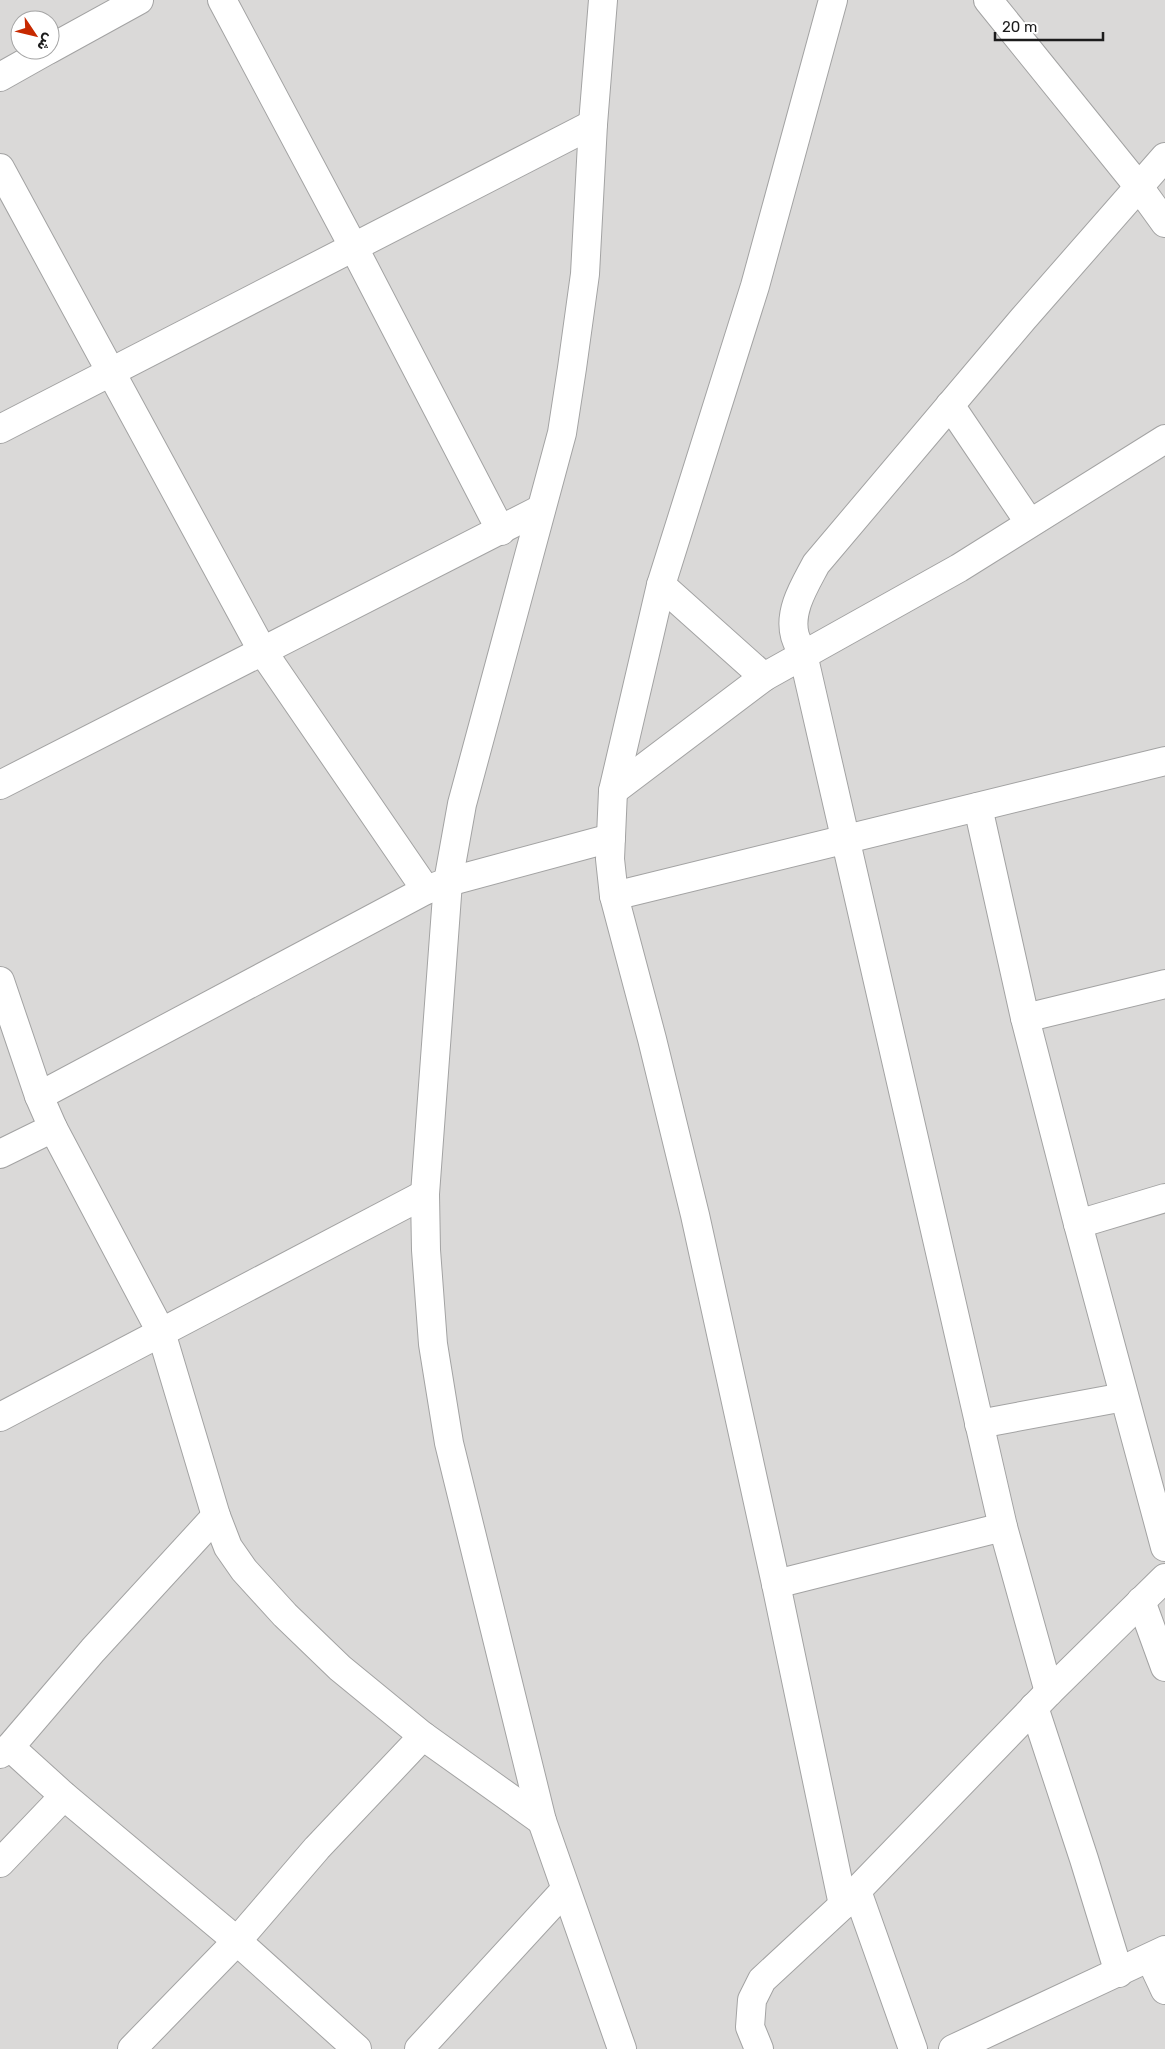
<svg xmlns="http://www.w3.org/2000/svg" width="1165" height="2049" font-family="Rubik,'Noto Naskh Arabic',sans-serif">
<rect width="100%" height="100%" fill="#eeece0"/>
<path fill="#dad9d8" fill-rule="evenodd" d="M 0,0 L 1165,0 L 1165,2049 L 0,2049 ZM 20,20 L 50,20 L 50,50 L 20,50 Z"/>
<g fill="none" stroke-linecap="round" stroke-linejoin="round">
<g stroke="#a3a3a3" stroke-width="30">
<g id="minor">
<polyline points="222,0 354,248 501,531"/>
<polyline points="603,0 593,124 585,274 572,368 562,433 462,804 448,882 425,1194 426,1250 433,1344 449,1443 542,1821 622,2049"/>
<polyline points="833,0 755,286 661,585 613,791 610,859 614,896 652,1039 695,1215 776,1584 843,1905"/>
<polyline points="988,0 1139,187 1165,223"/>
<polyline points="50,49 139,0"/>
<polyline points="0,77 48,50"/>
<polyline points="0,168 263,652 426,890"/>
<polyline points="950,405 1029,522"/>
<polyline points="0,429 593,124"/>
<polyline points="661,585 764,677"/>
<polyline points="0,785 541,509"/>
<polyline points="613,791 764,677 959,568 1165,439"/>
<polyline points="978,807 1025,1018 1078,1224 1165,1547"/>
<polyline points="614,896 1165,761"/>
<polyline points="0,981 39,1096 53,1128 161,1332 216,1516 228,1547 244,1570 285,1615 340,1668 423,1736 542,1821"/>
<polyline points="1025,1018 1165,984"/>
<polyline points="39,1096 426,890 448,882 611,838"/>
<polyline points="0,1154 53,1128"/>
<polyline points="1078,1224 1165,1198"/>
<polyline points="0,1417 425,1194"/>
<polyline points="979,1424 1124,1397"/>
<polyline points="776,1584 1003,1527"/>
<polyline points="1141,1601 1165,1667"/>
<path d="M 1049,1692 L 1003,1527 L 803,654 C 800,649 797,642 795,636 C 788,611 805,585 816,564 L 1023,319 L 1165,157"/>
<polyline points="1034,1707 1084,1859 1119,1973"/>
<polyline points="10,1747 64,1796 237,1941 357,2049"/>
<polyline points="0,1754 10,1747 93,1650 216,1516"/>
<polyline points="0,1863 64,1796"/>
<polyline points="857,1891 913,2049"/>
<polyline points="1150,1958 1165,1990"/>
<polyline points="132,2049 237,1941 317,1848 423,1736"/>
<polyline points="419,2049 565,1890"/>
<polyline points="759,2049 750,2027 752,2000 762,1980 843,1905 1049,1692 1165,1578"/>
<polyline points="953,2049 1165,1950"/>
</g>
</g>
<use href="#minor" stroke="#fff" stroke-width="28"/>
</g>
<g transform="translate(35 35) rotate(125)"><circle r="24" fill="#ffffff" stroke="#a4a4a4"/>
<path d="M0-4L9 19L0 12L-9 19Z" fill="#c72900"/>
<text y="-8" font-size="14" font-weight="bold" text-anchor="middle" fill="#1c1c1c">ش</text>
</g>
<path d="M995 32v8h108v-8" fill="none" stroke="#1c1c1c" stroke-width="2.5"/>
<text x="1002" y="32" font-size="15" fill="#1c1c1c" stroke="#ffffff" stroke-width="4" paint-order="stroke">20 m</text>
</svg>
